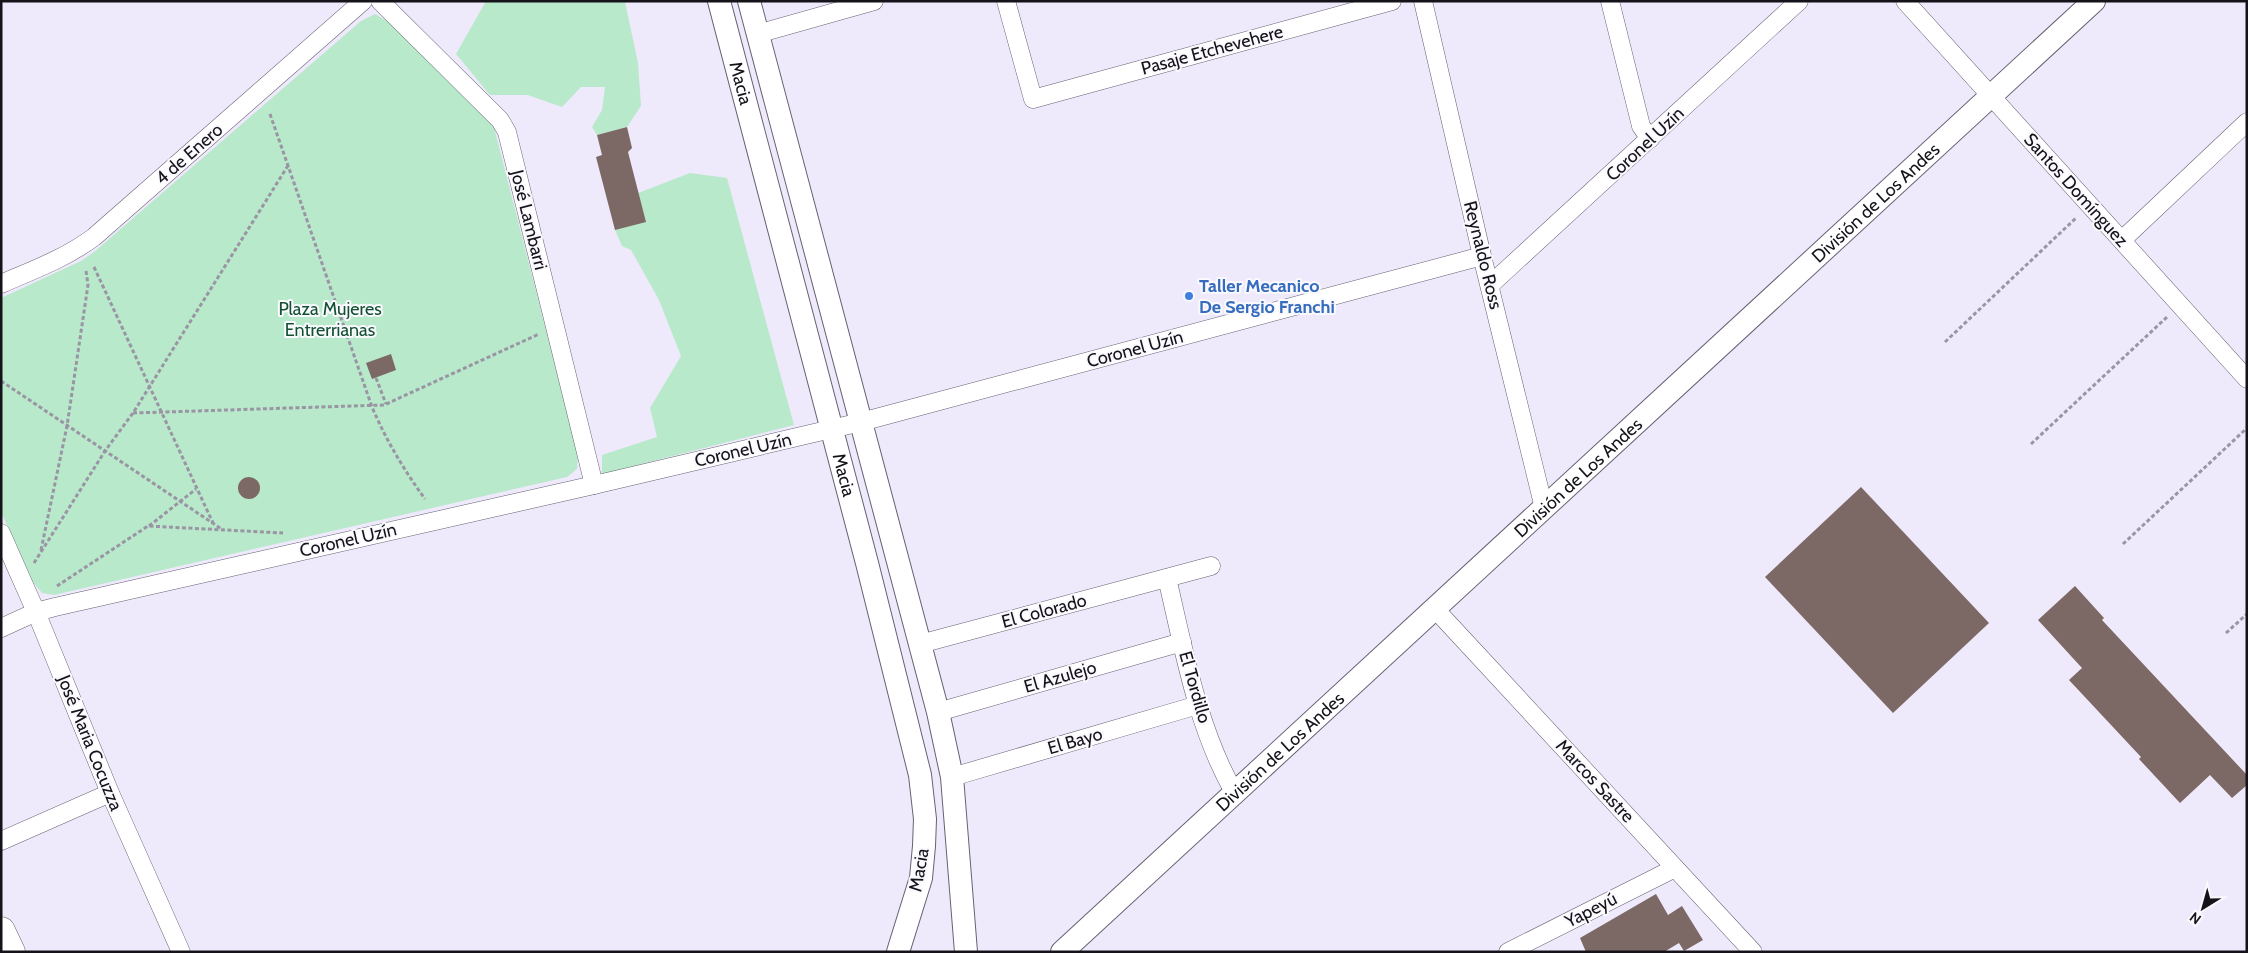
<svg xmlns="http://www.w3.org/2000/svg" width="2248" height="953" font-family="Cabin,sans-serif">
<rect width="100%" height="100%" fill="#efe9fc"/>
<g fill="#b8e9ca">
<polygon points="486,1 625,2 638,63 641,106 627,127 597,135 592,127 602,110 605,87 581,87 562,107 528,95 490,95 456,54"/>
<polygon points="375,14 389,22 494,127 578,456 577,469 567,477 54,595 42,593 32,581 1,512 1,298 81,261 94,252 361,21"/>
<polygon points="690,173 727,178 794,425 602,474 602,455 657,437 650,408 681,356 659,300 631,250 622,246 615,230 638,193"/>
</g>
<g fill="#7c6864">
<polygon points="627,127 632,148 628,152 646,222 615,230 596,157 602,155 597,135"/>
<polygon points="391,354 396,370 372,379 366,363"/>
<circle cx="249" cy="488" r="11"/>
<polygon points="1861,487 1989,623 1893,713 1765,577"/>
<polygon points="2075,586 2104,618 2102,620 2247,775 2247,785 2232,798 2210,775 2180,803 2139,759 2141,757 2069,680 2082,668 2038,620"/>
<polygon points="1656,894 1668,915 1682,906 1703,940 1684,951 1679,943 1664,952 1586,952 1580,938"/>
</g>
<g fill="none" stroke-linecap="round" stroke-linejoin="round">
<g stroke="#666171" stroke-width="19">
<g id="minor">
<polyline points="380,1 500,120 507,132 594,485"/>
<polyline points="1006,1 1033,99 1392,1"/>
<polyline points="1423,1 1482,256 1544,508"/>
<polyline points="1610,1 1641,126 1650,139"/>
<polyline points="1905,1 2247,379"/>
<polyline points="757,34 874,1"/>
<polyline points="2122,240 2247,122"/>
<path d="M 1,284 C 33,270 66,258 94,237 L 363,1"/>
<polyline points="1490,285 1799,1"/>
<polyline points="1,533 36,612 110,793 181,952"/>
<path d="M 1167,578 C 1184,650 1197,727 1234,792"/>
<polyline points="1436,610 1753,952"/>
<polyline points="1,628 36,612 55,607 594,485 861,422 1482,256"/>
<polyline points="920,644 1211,566"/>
<polyline points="938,712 1182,642"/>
<polyline points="952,777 1198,705"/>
<polyline points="1,841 110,793"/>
<polyline points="1508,952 1675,868"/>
</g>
</g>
<g stroke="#666171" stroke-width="24">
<g id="tertiary">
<path id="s1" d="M 719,1 L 867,563 L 920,775 L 925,819 L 924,846 L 921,878 L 898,952"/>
<polyline points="749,1 938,712 952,777 966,952"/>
<path id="s2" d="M 1062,952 C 1407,636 1751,319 2094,1"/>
</g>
</g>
<g stroke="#666171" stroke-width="29">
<polyline id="primary" points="1,931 11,952"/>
</g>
<g stroke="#9a95a4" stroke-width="3" stroke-dasharray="4 2.5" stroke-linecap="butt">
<path d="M 270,114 L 372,407 C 386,440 404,470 425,499"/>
<polyline points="94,267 213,523"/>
<polyline points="1945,342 2077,217"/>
<polyline points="376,378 386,404"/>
<polyline points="1,381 223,530"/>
<polyline points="133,413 384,405 539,334"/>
<polyline points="2031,444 2167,317"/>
<polyline points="149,526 196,489"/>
<polyline points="2123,544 2247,428"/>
<polyline points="41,550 67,426 88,285 86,271"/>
<polyline points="34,563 105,451 133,413 289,164"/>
<polyline points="57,586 148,526 283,533"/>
<polyline points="2226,633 2247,614"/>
</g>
<use href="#minor" stroke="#fff" stroke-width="18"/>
<use href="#tertiary" stroke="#fff" stroke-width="22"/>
<use href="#primary" stroke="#fff" stroke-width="28"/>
</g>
<circle fill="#3f7fe0" stroke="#faf9fd" stroke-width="2" cx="1189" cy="296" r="5"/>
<g text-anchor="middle" stroke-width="4" stroke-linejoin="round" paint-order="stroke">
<g font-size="18" fill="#151219" stroke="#faf9fd">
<text transform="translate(1212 50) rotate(-15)" y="6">Pasaje Etchevehere</text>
<text dy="6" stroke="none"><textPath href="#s1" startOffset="85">Macia</textPath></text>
<text transform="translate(1645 144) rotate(-43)" y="6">Coronel Uzín</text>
<text transform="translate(189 154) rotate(-41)" y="6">4 de Enero</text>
<text transform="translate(2076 190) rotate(48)" y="6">Santos Domínguez</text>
<text dy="6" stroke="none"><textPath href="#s2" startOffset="1106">División de Los Andes</textPath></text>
<text transform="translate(529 220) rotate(76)" y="6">José Lambarri</text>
<text transform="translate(1483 255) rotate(76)" y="6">Reynaldo Ross</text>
<text transform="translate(1135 349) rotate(-15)" y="6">Coronel Uzín</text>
<text transform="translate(743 450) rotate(-13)" y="6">Coronel Uzín</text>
<text dy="6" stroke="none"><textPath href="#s1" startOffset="490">Macia</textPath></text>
<text dy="6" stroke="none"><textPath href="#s2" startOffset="701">División de Los Andes</textPath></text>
<text transform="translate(348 540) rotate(-13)" y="6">Coronel Uzín</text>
<text transform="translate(1044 611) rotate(-15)" y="6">El Colorado</text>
<text transform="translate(1060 677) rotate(-16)" y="6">El Azulejo</text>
<text transform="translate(1195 687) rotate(74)" y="6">El Tordillo</text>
<text transform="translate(1075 741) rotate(-16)" y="6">El Bayo</text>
<text transform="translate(90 743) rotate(68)" y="6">José Maria Cocuzza</text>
<text dy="6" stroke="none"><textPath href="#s2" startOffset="296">División de Los Andes</textPath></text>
<text transform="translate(1595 781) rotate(47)" y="6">Marcos Sastre</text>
<text transform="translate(919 870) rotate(-80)" y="6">Macia</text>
<text transform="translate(1591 910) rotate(-27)" y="6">Yapeyú</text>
</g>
<g font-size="18" font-weight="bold" fill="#366cbe" stroke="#faf9fd" text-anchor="start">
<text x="1199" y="292">Taller Mecanico<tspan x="1199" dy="21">De Sergio Franchi</tspan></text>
</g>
<g font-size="18" fill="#135133" stroke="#faf9fd">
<text x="330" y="315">Plaza Mujeres<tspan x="330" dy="21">Entrerrianas</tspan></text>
</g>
</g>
<rect width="2248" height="953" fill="none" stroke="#151219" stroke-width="5"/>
<g transform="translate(2203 908) rotate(217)" stroke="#faf9fd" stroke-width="4" paint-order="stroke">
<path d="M0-4L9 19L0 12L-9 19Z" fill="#151219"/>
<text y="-8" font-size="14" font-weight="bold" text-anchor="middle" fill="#151219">N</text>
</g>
</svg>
